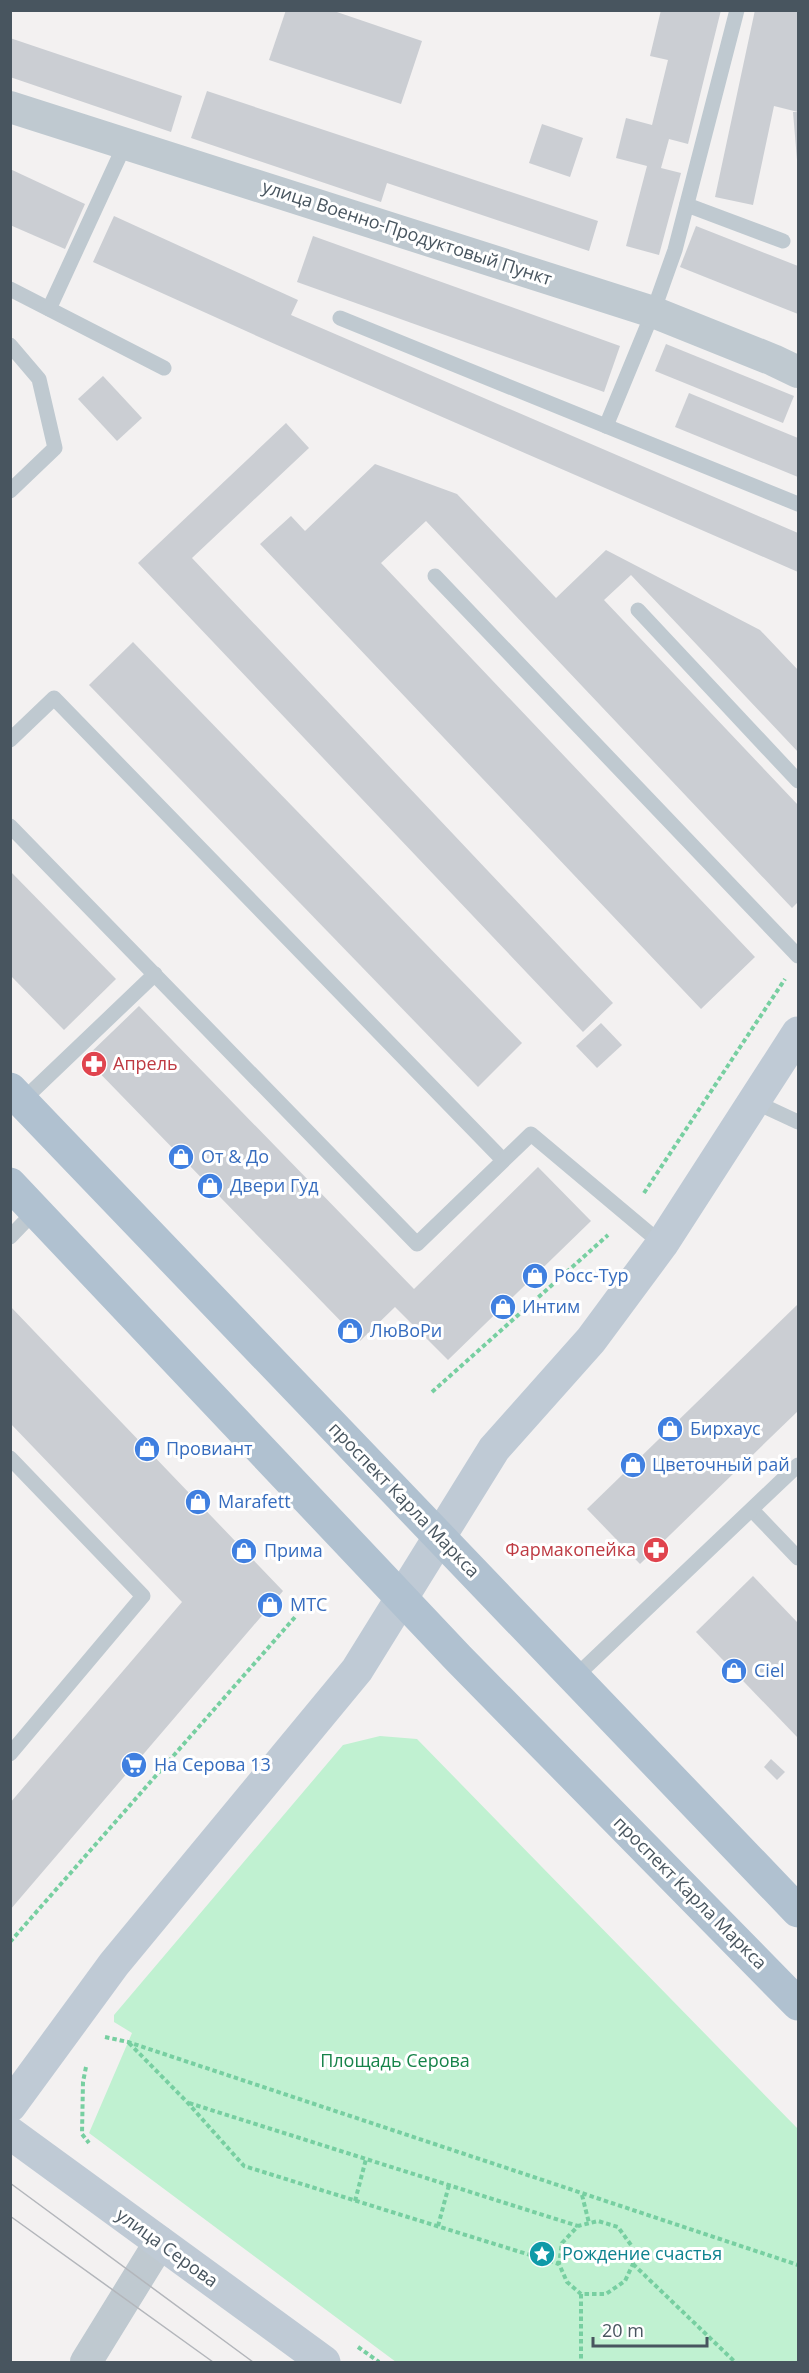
<svg xmlns="http://www.w3.org/2000/svg" width="809" height="2373" font-family="'Open Sans',sans-serif">
<rect width="100%" height="100%" fill="#f3f1f1"/>
<polygon fill="#c0f1d1" points="380,1736 417,1739 798,2129 798,2362 396,2362 89,2133 132,2033 114,2022 114,2015 343,1745"/>
<g fill="#cbced3">
<polygon points="286,10 331,10 422,41 401,104 269,60"/>
<polygon points="661,10 721,10 688,144 669,139 661,168 681,173 659,255 626,246 647,166 616,158 626,118 652,125 668,60 650,56"/>
<polygon points="755,10 798,10 798,112 774,106 753,205 715,197"/>
<polygon points="10,38 182,96 171,132 10,77"/>
<polygon points="207,91 598,221 589,251 387,183 381,202 191,138"/>
<polygon points="793,112 798,112 798,160 797,160"/>
<polygon points="542,124 583,138 570,177 529,163"/>
<polygon points="10,169 85,204 65,249 10,225"/>
<polygon points="114,216 298,300 291,315 798,533 798,572 277,345 93,262"/>
<polygon points="696,226 798,266 798,314 680,267"/>
<polygon points="313,236 620,346 604,392 297,282"/>
<polygon points="666,344 794,396 783,423 655,371"/>
<polygon points="103,376 142,418 117,441 78,399"/>
<polygon points="689,393 798,438 798,477 675,427"/>
<polygon points="286,423 309,448 192,558 613,1003 583,1032 138,563"/>
<polygon points="375,464 457,494 556,598 606,550 760,630 798,670 798,752 631,575 604,600 798,805 798,902 792,908 426,521 381,563 755,957 701,1009 260,544 291,516 305,531"/>
<polygon points="133,642 522,1043 478,1087 89,685"/>
<polygon points="10,871 116,979 64,1030 10,975"/>
<polygon points="139,1006 414,1289 538,1167 591,1221 448,1360 395,1307 360,1341 85,1058"/>
<polygon points="601,1023 622,1045 597,1068 576,1046"/>
<polygon points="798,1304 798,1411 640,1564 587,1509"/>
<polygon points="10,1306 283,1591 10,1910 10,1803 182,1602 10,1423"/>
<polygon points="753,1576 798,1623 798,1738 696,1632"/>
<polygon points="771,1759 785,1772 777,1780 764,1767"/>
</g>
<g fill="none" stroke-linecap="round" stroke-linejoin="round">
<g stroke="#77cfa1" stroke-width="4" stroke-dasharray="4.5 3" stroke-linecap="butt">
<polyline points="644,1193 785,979"/>
<polyline points="432,1392 608,1235"/>
<polyline points="10,1942 296,1616"/>
<polyline points="105,2037 128,2042 798,2265"/>
<polyline points="129,2043 187,2102 244,2166 559,2264 567,2282 581,2294 606,2294 625,2281 633,2264 631,2245 618,2227 598,2221 578,2226 562,2243 559,2264"/>
<polyline points="86,2067 83,2082 82,2134 89,2143"/>
<polyline points="189,2103 578,2226"/>
<polyline points="582,2195 589,2223"/>
<polyline points="355,2201 366,2159"/>
<polyline points="438,2226 449,2185"/>
<polyline points="633,2264 735,2362"/>
<polyline points="581,2294 581,2362"/>
<polyline points="358,2347 379,2362"/>
</g>
<g stroke="#bfc9d0" stroke-width="15">
<polyline points="687,205 783,241"/>
<polyline points="10,289 164,368"/>
<polyline points="49,309 126,142"/>
<polyline points="340,318 798,504"/>
<polyline points="10,345 39,379 55,448 10,491"/>
<polyline points="606,426 653,312 675,250 737,10"/>
<polyline points="435,576 798,956"/>
<polyline points="638,610 798,781"/>
<polyline points="10,740 54,698 503,1160"/>
<polyline points="10,826 417,1244 531,1134 662,1244"/>
<polyline points="22,1101 155,974"/>
<polyline points="755,1102 798,1122"/>
<polyline points="10,1237 36,1210"/>
<polyline points="10,1458 143,1596 10,1754"/>
<polyline points="752,1510 798,1558"/>
<polyline points="574,1678 798,1465"/>
</g>
<g stroke="#bfc9d0" stroke-width="32">
<polyline points="10,107 653,312 773,360 798,372"/>
<polyline points="86,2362 160,2242"/>
</g>
<g stroke="#bfcad5" stroke-width="33">
<polyline points="10,2106 114,1964 357,1670 494,1449 591,1340 662,1244 798,1033"/>
<polyline points="10,2133 324,2362"/>
</g>
<g stroke="#b0c1d0" stroke-width="33">
<polyline points="10,1089 798,1911"/>
<polyline points="10,1184 458,1658 798,2004"/>
</g>
<g stroke="#b3b6bb" stroke-width="1.5">
<polyline points="10,2183 253,2362"/>
<polyline points="10,2216 213,2362"/>
</g>
</g>
<defs>
<g id="pharmacy-disc" transform="scale(1.35)"><circle r="9.5" fill="#e0444e" stroke="#fff"/><path d="M-2-6h4v4h4v4h-4v4h-4v-4h-4v-4h4Z" fill="#fff"/></g>
<g id="shop-disc" transform="scale(1.35)"><circle r="9.5" fill="#3f7fe0" stroke="#fff"/><path d="M-5-2.5h2.3a2.7 3.5 0 0 1 5.4 0H5L5.5 6h-11ZM-1.5-2.5h3a1.5 2.3 0 0 0-3 0Z" fill="#fff"/></g>
<g id="supermarket-disc" transform="scale(1.35)"><circle r="9.5" fill="#3f7fe0" stroke="#fff"/><path d="M-6-5.5h2.5l.6 2H6L4.5 2H-2.5L-4.4-4H-6ZM-1.5 3.2a1.3 1.3 0 1 0 .1 0ZM3 3.2a1.3 1.3 0 1 0 .1 0Z" fill="#fff"/></g>
<g id="sight-disc" transform="scale(1.35)"><circle r="9.5" fill="#0f9aa8" stroke="#fff"/><path d="M0-6L1.8-2.2L6-1.7L2.9 1.2L3.7 5.4L0 3.3L-3.7 5.4L-2.9 1.2L-6-1.7L-1.8-2.2Z" fill="#fff"/></g>
</defs>
<g fill-rule="evenodd">
<use href="#pharmacy-disc" x="94" y="1064"/>
<use href="#shop-disc" x="181" y="1157"/>
<use href="#shop-disc" x="210" y="1186"/>
<use href="#shop-disc" x="535" y="1276"/>
<use href="#shop-disc" x="503" y="1307"/>
<use href="#shop-disc" x="350" y="1331"/>
<use href="#shop-disc" x="670" y="1429"/>
<use href="#shop-disc" x="147" y="1449"/>
<use href="#shop-disc" x="633" y="1465"/>
<use href="#shop-disc" x="198" y="1502"/>
<use href="#pharmacy-disc" x="656" y="1550"/>
<use href="#shop-disc" x="244" y="1551"/>
<use href="#shop-disc" x="270" y="1605"/>
<use href="#shop-disc" x="734" y="1671"/>
<use href="#supermarket-disc" x="134" y="1765"/>
<use href="#sight-disc" x="542" y="2254"/>
</g>
<g text-anchor="middle" stroke-width="6" stroke-linejoin="round" paint-order="stroke">
<g font-size="18" fill="#48555f" stroke="#fff">
<text transform="translate(407 233) rotate(18)" y="6">улица Военно-Продуктовый Пункт</text>
<text transform="translate(404 1500) rotate(46)" y="6">проспект Карла Маркса</text>
<text transform="translate(690 1893) rotate(45)" y="6">проспект Карла Маркса</text>
<text transform="translate(167 2248) rotate(36)" y="6">улица Серова</text>
</g>
<g font-size="18" fill="#be3a42" stroke="#fff" text-anchor="start">
<text x="113" y="1070">Апрель</text>
<text x="636" y="1556" text-anchor="end">Фармакопейка</text>
</g>
<g font-size="18" fill="#366cbe" stroke="#fff" text-anchor="start">
<text x="201" y="1163">От &amp; До</text>
<text x="230" y="1192">Двери Гуд</text>
<text x="554" y="1282">Росс-Тур</text>
<text x="522" y="1313">Интим</text>
<text x="370" y="1337">ЛюВоРи</text>
<text x="690" y="1435">Бирхаус</text>
<text x="166" y="1455">Провиант</text>
<text x="652" y="1471">Цветочный рай</text>
<text x="218" y="1508">Marafett</text>
<text x="264" y="1557">Прима</text>
<text x="290" y="1611">МТС</text>
<text x="754" y="1677">Ciel</text>
<text x="154" y="1771">На Серова 13</text>
</g>
<g font-size="18" fill="#168349" stroke="#fff">
<text x="395" y="2067">Площадь Серова</text>
</g>
<g font-size="18" fill="#0d838f" stroke="#fff" text-anchor="start">
<text x="562" y="2260">Рождение счастья</text>
</g>
</g>
<rect width="809" height="2373" fill="none" stroke="#48555f" stroke-width="24"/>
<path d="M593 2337v9h114v-9" fill="none" stroke="#48555f" stroke-width="3"/>
<text x="602" y="2337" font-size="18" fill="#48555f" stroke="#ffffff" stroke-width="4.5" paint-order="stroke">20 m</text>
</svg>
